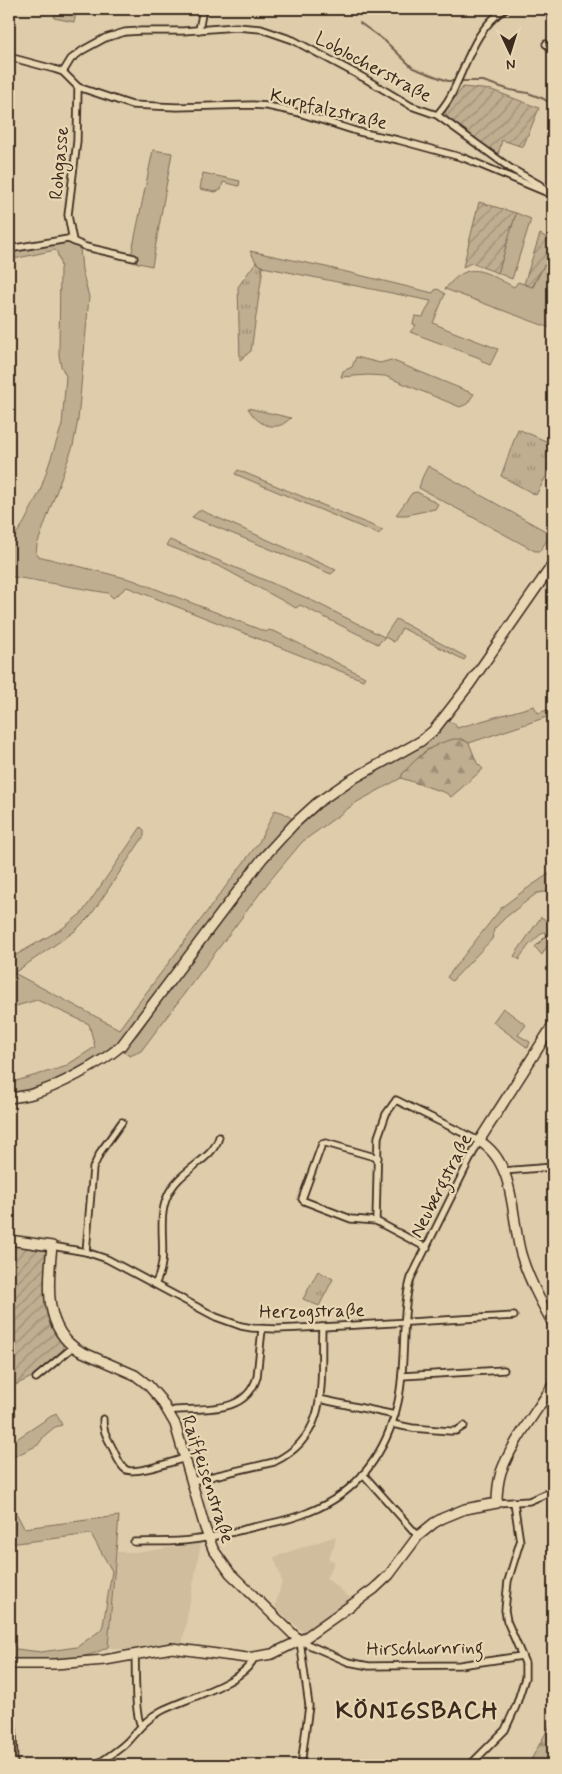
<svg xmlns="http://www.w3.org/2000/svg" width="562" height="1774" font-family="Mynerve,sans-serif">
<defs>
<pattern id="forest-firs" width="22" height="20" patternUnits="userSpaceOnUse" patternTransform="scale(1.25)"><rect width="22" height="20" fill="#c0ae91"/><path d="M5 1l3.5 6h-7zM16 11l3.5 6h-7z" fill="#9d8e76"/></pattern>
<pattern id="park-tufts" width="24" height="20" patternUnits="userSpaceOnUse" patternTransform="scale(1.25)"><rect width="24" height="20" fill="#c0ae91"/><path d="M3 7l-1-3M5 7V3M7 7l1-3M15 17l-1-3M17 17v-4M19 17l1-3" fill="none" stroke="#9d8e76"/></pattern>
<pattern id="garden-furrows" width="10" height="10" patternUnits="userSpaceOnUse" patternTransform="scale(1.25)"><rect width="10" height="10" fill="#c0ae91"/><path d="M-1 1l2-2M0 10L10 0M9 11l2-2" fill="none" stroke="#9d8e76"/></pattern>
</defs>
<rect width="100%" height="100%" fill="#deccab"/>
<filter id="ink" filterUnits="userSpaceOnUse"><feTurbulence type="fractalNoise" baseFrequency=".02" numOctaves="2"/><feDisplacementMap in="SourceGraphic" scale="10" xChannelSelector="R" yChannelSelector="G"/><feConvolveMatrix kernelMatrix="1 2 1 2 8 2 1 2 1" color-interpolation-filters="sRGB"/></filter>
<g filter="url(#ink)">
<g fill="#cfbd9e">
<polygon points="336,1536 334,1547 328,1558 335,1562 326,1578 353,1600 312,1630 303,1632 275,1607 282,1581 274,1557"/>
<polygon points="201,1543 182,1644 160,1645 130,1651 108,1647 117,1552 142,1552"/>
</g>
<g fill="#c0ae91" stroke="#7e6c58">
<polygon points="60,9 77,9 74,22 54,18 55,13 58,14"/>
<polygon points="153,150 172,153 152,266 130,261"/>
<polygon points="203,173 240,181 239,186 223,182 221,190 215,192 200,189"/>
<polygon points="516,213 531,219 512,279 498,273"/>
<polygon points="55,243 71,243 80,248 82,270 89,297 78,420 73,446 37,545 36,553 38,556 133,580 266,632 269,630 276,632 365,677 363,680 127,587 113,598 108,593 9,576 9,544 24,523 40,491 62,425 66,376 61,366 59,355 60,268 61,267 57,252 55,250 9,260 9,251"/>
<path d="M 250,251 L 326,267 L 433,293 L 435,290 L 438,289 L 445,294 L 433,323 C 454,333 476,340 498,349 L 490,365 L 483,362 L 480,358 L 410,332 L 416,325 L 413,324 L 415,316 L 423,317 L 431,301 L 263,267 L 256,262 Z"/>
<path d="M 544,265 L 553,269 L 553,329 L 445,289 C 470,258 484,272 514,287 L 518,282 L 533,287 Z"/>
<polygon points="356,357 380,363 391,360 474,394 467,404 460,407 385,376 368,375 341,377 343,371 352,367"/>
<path d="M 248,408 L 291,418 C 288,420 284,424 281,425 C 266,430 254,419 248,408 Z"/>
<polygon points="428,466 551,534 540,551 535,551 419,488 422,478"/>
<polygon points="238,470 383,530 378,534 235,474"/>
<polygon points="417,492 438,504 435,509 406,515 396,515 412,493"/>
<polygon points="200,510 336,570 331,574 192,517"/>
<polygon points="170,540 307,598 384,637 396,619 466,657 464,660 402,628 394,642 385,637 378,644 300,605 296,608 221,567 166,545"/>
<polygon points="534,706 538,713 553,708 553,715 469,743 461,739 426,750 403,773 401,778 357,802 302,842 267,884 141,1051 130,1056 122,1051 138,1034 170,988 279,845 333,796 359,779 435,735 447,721 454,723 457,728"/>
<polygon points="275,810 284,813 294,820 126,1036 104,1054 34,1092 9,1095 9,1083 64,1067 95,1047 89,1024 37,1000 9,1008 9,959 63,928 82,913 141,827 144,830 144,836 91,915 75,931 14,973 119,1029 259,842"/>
<polygon points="553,871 553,891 537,893 506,917 494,929 492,939 452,981 447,977 502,907 522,892"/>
<polygon points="541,917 553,924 553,949 547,946 542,955 535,947 545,937 546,933 543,932 529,945 520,957 520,960 514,956"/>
<polygon points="503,1008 526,1025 518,1035 530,1042 528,1048 493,1022"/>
<polygon points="56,1413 62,1425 55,1427 45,1435 38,1445 9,1459 9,1444"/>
<path d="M 9,1499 L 24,1528 L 119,1516 L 108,1647 C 77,1664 43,1660 9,1660 L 9,1635 L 16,1649 L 41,1652 L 77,1647 L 101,1630 L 103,1625 L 112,1571 L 91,1534 L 9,1544 L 9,1520 L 11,1519 L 9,1514 Z"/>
</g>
<g fill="url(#forest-firs)" stroke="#7e6c58">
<path d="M 454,739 L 461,739 L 469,743 L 477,763 L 483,769 L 451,797 L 446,793 L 401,778 L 403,773 C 419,756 431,744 454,739 Z"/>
<polygon points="553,1720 553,1765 528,1765"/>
</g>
<g fill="url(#park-tufts)" stroke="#7e6c58">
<polygon points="256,262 263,267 251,351 240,360 238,287"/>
<polygon points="518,429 553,444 553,464 536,495 501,476"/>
<polygon points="318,1271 333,1279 319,1306 303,1299"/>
</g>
<g fill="url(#garden-furrows)" stroke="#7e6c58">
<polygon points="463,87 492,90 539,108 523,147 502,140 498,155 476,141 446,116 445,111"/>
<polygon points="479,202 516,213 498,273 471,263 463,267"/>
<polygon points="540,234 553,241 553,268 544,265 532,287 524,284"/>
<polygon points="9,1245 47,1251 47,1311 51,1324 63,1344 63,1351 36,1375 9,1388"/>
</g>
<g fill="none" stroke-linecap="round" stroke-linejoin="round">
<g stroke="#72614d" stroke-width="2">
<polyline points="341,9 352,14"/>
<polyline points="360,23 385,41 413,68 448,81 483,81 510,90 528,93 544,99 553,106"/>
</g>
<g stroke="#3b2a1e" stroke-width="9">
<g id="street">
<polyline points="199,30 203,9"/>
<polyline points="546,44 553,49"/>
<polyline points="9,57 54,69 63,72 78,87 132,105 177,107 253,105 267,106 296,112 359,132 398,140 464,158 553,195"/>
<polyline points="63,72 71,59 83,50 105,38 125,32 141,31 183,31 236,27 261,29 293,40 364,78 411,106 437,115 510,168 540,185 545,191"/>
<path d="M 437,115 C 444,107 450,99 454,89 C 468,60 476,28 505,9"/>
<polyline points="73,241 68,215 77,141 78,87"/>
<polyline points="9,249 68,239 86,247 134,258"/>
<polyline points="378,1158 326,1143 322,1144 302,1199 304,1201 351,1219 376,1221 427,1248"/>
<polyline points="503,1171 553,1167"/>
<polyline points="52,1246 86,1252 107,1259 216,1317 241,1326 252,1328 277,1329 322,1327 514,1316"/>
<polyline points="86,1252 93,1168 101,1151 122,1122"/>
<path d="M 155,1284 C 171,1257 155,1225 167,1197 C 178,1169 213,1161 219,1137"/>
<polyline points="402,1376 504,1370"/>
<polyline points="36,1378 73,1347"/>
<polyline points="319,1399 395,1415"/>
<path d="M 169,1412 L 175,1410 C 207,1408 246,1414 257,1377 L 262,1329"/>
<path d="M 103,1419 C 102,1430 108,1439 113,1449 C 116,1455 119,1464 125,1469 C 133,1476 174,1461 185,1458"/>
<polyline points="392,1424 412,1428 450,1431 456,1431 464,1426"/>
<polyline points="363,1474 418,1536"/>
<path d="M 192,1481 L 274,1462 C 331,1435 320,1381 322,1327"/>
<polyline points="497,1503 529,1501 553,1491"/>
<path d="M 134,1542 C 153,1541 172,1543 191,1540 C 212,1538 233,1532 254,1527 C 272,1523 291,1520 309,1512 C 358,1493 387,1452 398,1402 C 407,1362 400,1315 411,1278 L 479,1141 L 396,1100 L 386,1114 L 378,1137 L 376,1221"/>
<polyline points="300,1641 348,1662 369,1666 460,1665 522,1656"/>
<polyline points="300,1641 309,1706 301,1765"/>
<path d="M 135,1655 C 136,1670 134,1714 141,1725"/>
<polyline points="9,1702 13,1729 14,1765"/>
<path d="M 96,1765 C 106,1758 118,1751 127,1742 C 138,1730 146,1719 161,1711 C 184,1699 244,1683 254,1658"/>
<polyline points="470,1765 505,1730 516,1706 525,1678 525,1663 507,1621 505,1610 508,1581 520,1542 514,1502"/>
</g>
</g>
<g stroke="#3b2a1e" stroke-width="12">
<g id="secondary">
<path d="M 553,1025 L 479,1141 C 516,1162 511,1219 521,1254 C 528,1278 541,1302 553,1324"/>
<path d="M 9,1098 C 16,1097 25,1096 32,1094 C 58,1087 101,1063 121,1046 L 262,859 L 294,824 L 317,803 L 349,781 L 421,741 L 434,730 L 469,685 L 553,564"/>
<path d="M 9,1240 L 52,1246 C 48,1282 43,1330 80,1351 L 135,1375 L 148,1385 L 161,1400 L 175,1424 L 205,1528 L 213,1549 L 230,1573 L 300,1641"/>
<path d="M 9,1664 L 55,1664 L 105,1660 L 172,1648 L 247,1658 L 272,1654 L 305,1638 L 374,1589 L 389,1575 L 418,1536 L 434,1523 L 443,1518 L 465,1509 L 497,1503 C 497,1493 498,1482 501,1472 C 511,1444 537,1411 553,1385"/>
</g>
</g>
<use href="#street" stroke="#e9d7b4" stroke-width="5.5"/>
<use href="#secondary" stroke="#e9d7b4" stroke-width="9"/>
</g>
</g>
<g text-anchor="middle" stroke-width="4.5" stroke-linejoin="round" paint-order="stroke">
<g font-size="19" fill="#3b2a1e" stroke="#e9d7b4">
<text transform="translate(374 66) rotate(28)" y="7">Loblocherstraße</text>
<text transform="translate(329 108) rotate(14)" y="7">Kurpfalzstraße</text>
<text transform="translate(58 163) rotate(-85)" y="7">Rohgasse</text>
<text transform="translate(440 1185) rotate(-63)" y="7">Neubergstraße</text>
<text transform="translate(312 1310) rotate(-1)" y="7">Herzogstraße</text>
<text transform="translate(209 1479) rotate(72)" y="7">Raiffeisenstraße</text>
<text transform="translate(425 1647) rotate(-1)" y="7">Hirschhornring</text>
</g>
<g font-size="24" font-weight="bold" letter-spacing="1" fill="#3b2a1e" stroke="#e9d7b4">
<text x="417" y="1718">KÖNIGSBACH</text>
</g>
</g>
<rect width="562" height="1774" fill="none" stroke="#e9d7b4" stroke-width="30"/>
<rect x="15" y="15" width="532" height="1744" fill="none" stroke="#3b2a1e" stroke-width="2" filter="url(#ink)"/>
<g transform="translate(510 52) rotate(176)" stroke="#e9d7b4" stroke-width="4" paint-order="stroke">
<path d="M0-4L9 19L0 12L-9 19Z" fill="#3b2a1e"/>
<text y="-8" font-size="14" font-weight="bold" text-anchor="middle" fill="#3b2a1e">N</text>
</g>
</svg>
